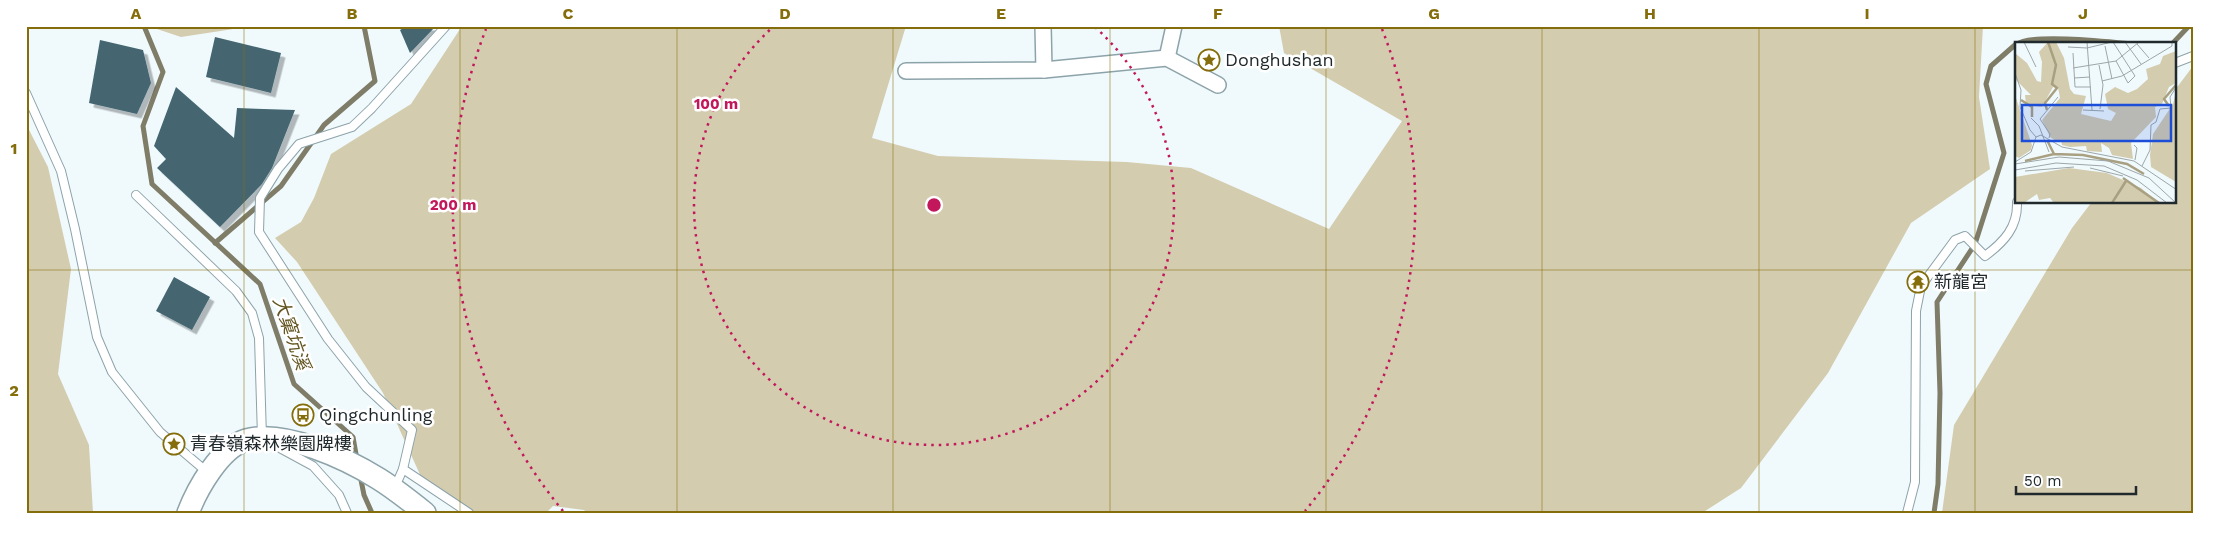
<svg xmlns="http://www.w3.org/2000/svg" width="2219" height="539" font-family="'Work Sans','Noto Sans TC',sans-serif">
<defs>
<filter id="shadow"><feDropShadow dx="4.5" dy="4.5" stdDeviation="0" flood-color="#0004"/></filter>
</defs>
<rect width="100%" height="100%" fill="#f0fafd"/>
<g fill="#d4ccaf">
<polygon points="148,26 253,26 181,37"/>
<polygon points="462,26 906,26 872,138 938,156 1127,162 1191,168 1329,229 1402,121 1284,53 1279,26 1983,26 1979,97 1990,169 1911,223 1828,373 1741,488 1702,513 587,513 584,510 553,506 546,513 468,513 422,479 383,393 297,262 275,238 301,222 314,198 331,154 411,104"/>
<polygon points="2193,66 2193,513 1942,513 1954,425 2072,228 2091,203 2175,202 2175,90"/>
<polygon points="26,124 48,167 71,269 58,374 89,445 93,513 26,513"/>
</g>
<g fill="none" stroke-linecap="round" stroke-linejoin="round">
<g stroke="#7f7c68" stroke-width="5">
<polyline points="144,26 163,72 143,126 152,184 260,284 294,384 353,437 357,460"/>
<path d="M 2017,44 C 2031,33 2112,42 2133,44"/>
<polyline points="2172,44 2189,26"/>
<polyline points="215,243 281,186 324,125 375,81 364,26"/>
<polyline points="360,475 364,495 372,513"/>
<polyline points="1934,513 1938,484 1940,393 1937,302 1975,244 2004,153 1986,84 1991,66 2016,44"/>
</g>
</g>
<g fill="#446671" filter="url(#shadow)">
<polygon points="407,26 436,26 410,53 400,30"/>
<polygon points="215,37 281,53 271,93 206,77"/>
<polygon points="100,40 143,50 151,83 137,114 89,103"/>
<polygon points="176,87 234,138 237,108 295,110 272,168 262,184 220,227 157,168 166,159 154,146"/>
<polygon points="174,277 210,297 192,330 156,311"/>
</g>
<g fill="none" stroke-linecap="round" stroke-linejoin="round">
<g stroke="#8da3aa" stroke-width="10">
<g id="lane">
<polyline points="2175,63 2193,56"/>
<polyline points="26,93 61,171 75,229 97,337 112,372 160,432 207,472"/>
<polyline points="136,195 236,291 252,313 259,338 262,437"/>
<polyline points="278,447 313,466 339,495 347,513"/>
<polyline points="403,469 469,513"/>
<polyline points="395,487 403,469 412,430 366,387 328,339 259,232 260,198 278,169 299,144 352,127 372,108 446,26"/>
<path d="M 1907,513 L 1915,482 L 1916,311 L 1921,286 L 1955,240 L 1965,236 L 1985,256 C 2004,242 2018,227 2017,202"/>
</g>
</g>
<g stroke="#8da3aa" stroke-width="18">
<g id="street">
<polyline points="1043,26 1044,70"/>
<polyline points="1167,58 1174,26"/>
<polyline points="906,71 1044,70 1167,58 1218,85"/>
</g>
</g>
<g stroke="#8da3aa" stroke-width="24">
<path id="secondary" d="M 188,513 C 197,489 220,448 246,440 C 284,429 347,459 379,479 C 395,489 410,501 425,513"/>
</g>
<use href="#lane" stroke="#fff" stroke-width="8"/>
<use href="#street" stroke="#fff" stroke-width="15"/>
<use href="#secondary" stroke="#fff" stroke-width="21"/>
</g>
<path fill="none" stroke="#846d0a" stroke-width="1" stroke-opacity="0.55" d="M 244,26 L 244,513M 460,26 L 460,513M 677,26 L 677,513M 893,26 L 893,513M 1110,26 L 1110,513M 1326,26 L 1326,513M 1542,26 L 1542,513M 1759,26 L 1759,513M 1975,26 L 1975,513M 26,270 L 2193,270"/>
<g fill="none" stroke="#c2185b" stroke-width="2.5" stroke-dasharray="2.5 5">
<path d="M1095 27A240 240 0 1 1 773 27"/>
<path d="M563 511A481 481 0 0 1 486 29M1382 29A481 481 0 0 1 1305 511"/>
</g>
<defs>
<g id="sight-ring" transform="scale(1.125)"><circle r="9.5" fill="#fff" stroke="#846d0a" stroke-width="1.5"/><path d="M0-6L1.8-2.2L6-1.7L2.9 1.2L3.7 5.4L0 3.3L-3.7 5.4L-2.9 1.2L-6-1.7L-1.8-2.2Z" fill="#846d0a"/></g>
<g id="temple-ring" transform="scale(1.125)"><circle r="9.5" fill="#fff" stroke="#846d0a" stroke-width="1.5"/><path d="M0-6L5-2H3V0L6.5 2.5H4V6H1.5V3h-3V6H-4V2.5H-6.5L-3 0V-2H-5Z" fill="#846d0a"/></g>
<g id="bus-ring" transform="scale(1.125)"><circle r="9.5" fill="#fff" stroke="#846d0a" stroke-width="1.5"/><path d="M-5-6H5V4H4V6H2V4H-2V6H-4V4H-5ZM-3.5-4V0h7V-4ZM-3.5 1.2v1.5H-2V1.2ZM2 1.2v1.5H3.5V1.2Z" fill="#846d0a"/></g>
</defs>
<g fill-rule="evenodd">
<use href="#sight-ring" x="1209" y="60"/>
<use href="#temple-ring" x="1918" y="282"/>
<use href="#bus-ring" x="303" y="415"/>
<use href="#sight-ring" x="174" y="444"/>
</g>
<g text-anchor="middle" stroke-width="5" stroke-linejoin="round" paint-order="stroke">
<g font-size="18" fill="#20292c" stroke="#fff" text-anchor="start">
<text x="1225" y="66">Donghushan</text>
<text x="1934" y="288">新龍宮</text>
<text x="319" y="421">Qingchunling</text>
<text x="190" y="450">青春嶺森林樂園牌樓</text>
</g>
<g font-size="19" font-style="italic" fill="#645622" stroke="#fff">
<text transform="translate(292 333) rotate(71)" y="7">大窠坑溪</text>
</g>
</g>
<g transform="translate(2015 42)">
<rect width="161" height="161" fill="#f0fafd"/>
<path d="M 33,0 L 41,0 L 49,16 L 55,47 L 59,52 L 71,54 L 66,72 L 96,79 L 101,71 L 93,67 L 90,52 L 100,45 L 113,51 L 122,47 L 133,37 L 131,27 L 145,22 L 148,14 L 161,9 L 161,41 L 154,45 L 147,62 L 140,65 L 141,75 L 116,101 L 118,117 L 97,113 L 94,106 L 86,101 L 87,110 L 72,109 L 71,104 L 55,105 L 47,103 L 46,98 L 41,99 L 35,95 L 27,78 L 45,56 L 43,45 L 38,45 L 27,65 L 11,63 L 10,53 L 16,53 L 0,37 L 0,11 L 12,21 L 22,39 L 26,40 L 27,20 L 24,10 ZM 161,50 L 161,140 L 136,125 L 135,113 L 138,92 L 158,62 ZM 0,53 L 17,103 L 16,108 L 4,116 L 0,114 ZM 54,126 L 92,131 L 126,146 L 144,161 L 39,161 L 35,156 L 24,158 L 22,152 L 9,161 L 0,161 L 0,135 Z" fill="#d4ccaf"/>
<path fill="none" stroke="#a8a081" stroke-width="2.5" d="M 6,58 L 17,65 L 17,75M 154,64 L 149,57 L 161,43M 32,68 L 30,61 L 42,46 L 37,42 L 41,23 L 33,0M 32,98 L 39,112M 10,119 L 39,112 L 68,113 L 112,122 L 129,132M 108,136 L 144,161M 97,161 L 111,139"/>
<path fill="none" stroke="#9da6a9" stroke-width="1" d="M 9,0 L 21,25M 72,0 L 77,68M 98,0 L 120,34 L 113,41 L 101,19M 110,0 L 126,22M 122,2 L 134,16M 90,4 L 97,37M 53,5 L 72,6 L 97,0M 58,11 L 60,45 L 76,45M 84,23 L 88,43 L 85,67M 58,26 L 101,19 L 124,0M 0,31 L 6,48 L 5,65 L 15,88 L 21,95M 59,36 L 75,35M 87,39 L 107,34 L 157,4 L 157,0M 68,68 L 89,69M 16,76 L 24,84 L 34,110M 34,96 L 35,92 L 25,77 L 43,55M 119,103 L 122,106 L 120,118M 0,120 L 16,110 L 21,95 L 26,93 L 47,105 L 119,119 L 162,148M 0,122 L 44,115 L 93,119 L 134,136 L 161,161M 127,124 L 135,108 L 136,83 L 141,80 L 145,67 L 156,66 L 155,55 L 162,44M 75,126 L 108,134M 0,128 L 41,121 L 89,124 L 122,138 L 152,161M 10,129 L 59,125"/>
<path fill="#1d4ed8" fill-opacity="0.15" stroke="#1d4ed8" stroke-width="2.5" d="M 7,63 L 156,63 L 156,99 L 7,99 Z"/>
<rect width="161" height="161" fill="none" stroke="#20292c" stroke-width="2.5"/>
</g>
<circle cx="934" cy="205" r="8" fill="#c2185b" stroke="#fff" stroke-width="2.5"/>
<g font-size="15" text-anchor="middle" font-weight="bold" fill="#c2185b" stroke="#fff" stroke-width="5" stroke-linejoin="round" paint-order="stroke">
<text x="716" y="109">100 m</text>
<text x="453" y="210">200 m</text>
</g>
<rect width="2219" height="539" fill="none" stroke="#ffffff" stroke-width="55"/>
<path d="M2016 486v8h120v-8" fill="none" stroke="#20292c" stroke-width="2.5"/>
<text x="2024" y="486" font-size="15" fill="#20292c" stroke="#ffffff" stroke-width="4" paint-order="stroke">50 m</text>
<rect x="28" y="28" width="2164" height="484" fill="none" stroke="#846d0a" stroke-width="2"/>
<g font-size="16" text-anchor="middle" font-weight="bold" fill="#846d0a">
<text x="136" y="19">A</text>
<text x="352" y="19">B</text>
<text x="568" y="19">C</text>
<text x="785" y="19">D</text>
<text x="1001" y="19">E</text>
<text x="1218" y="19">F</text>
<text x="1434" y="19">G</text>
<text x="1650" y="19">H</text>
<text x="1867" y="19">I</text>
<text x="2083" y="19">J</text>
<text x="14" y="154">1</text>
<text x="14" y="396">2</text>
</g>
</svg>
